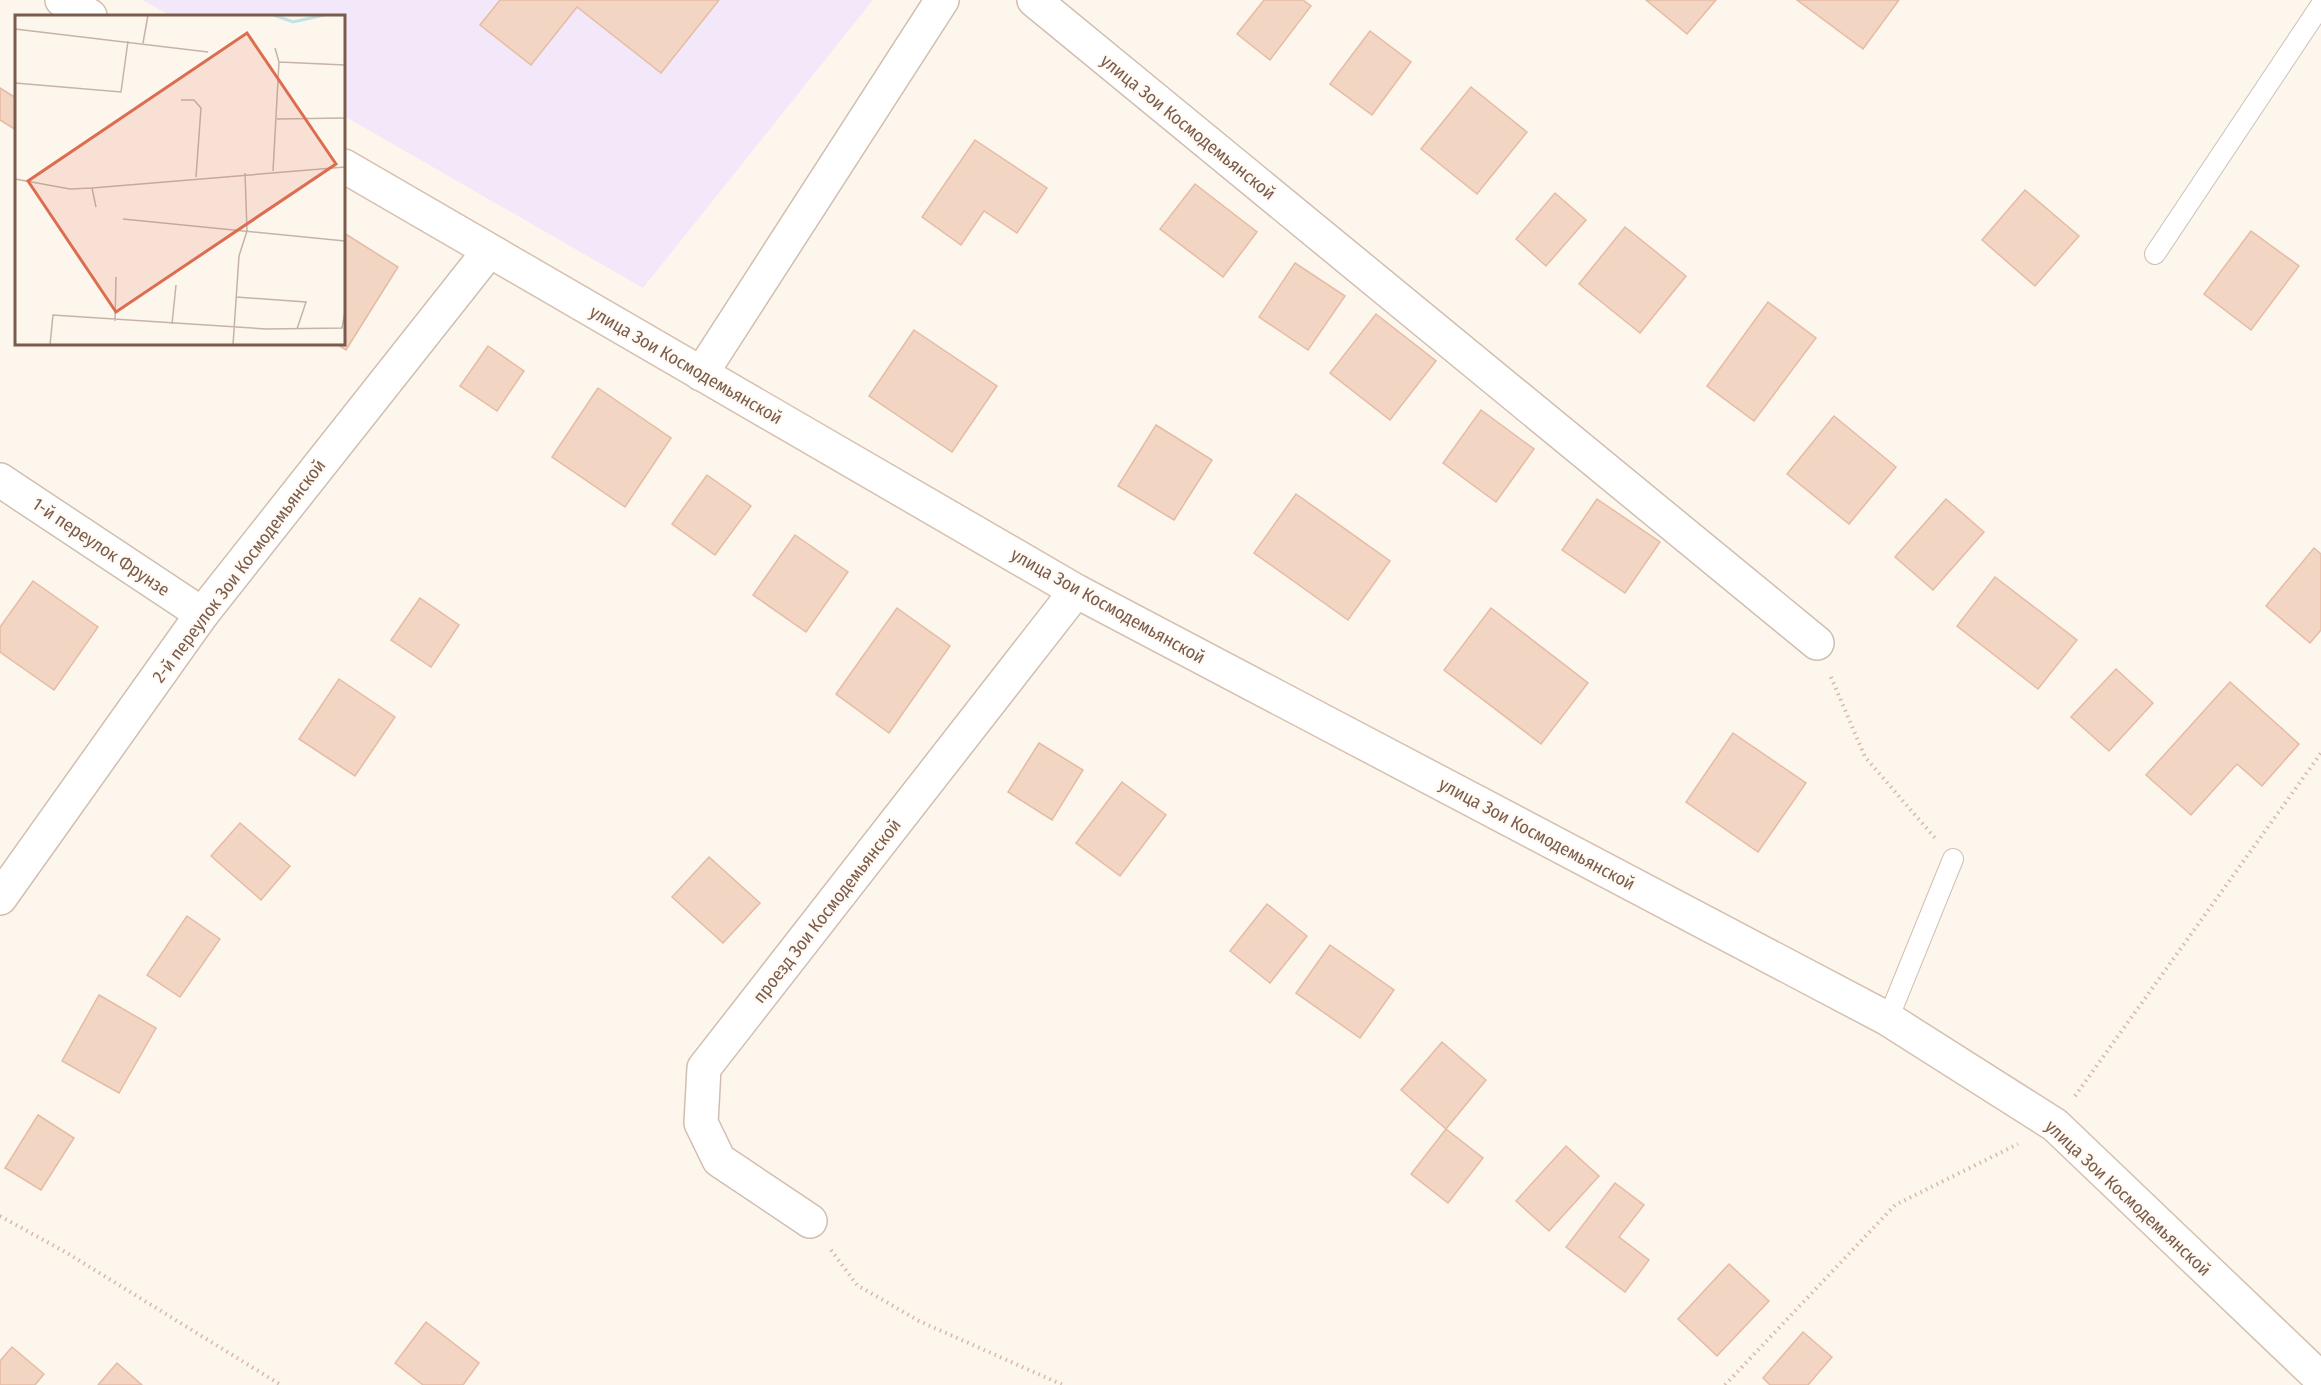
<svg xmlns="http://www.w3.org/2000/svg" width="2321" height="1385" font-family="'Fira Sans Condensed',sans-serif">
<rect width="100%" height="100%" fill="#fdf6ec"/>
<polygon fill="#f3e8fa" points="142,0 873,0 643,288 344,116 344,16 171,16"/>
<g fill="#f3d5c3" stroke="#e6bba3" stroke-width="1.5">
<polygon points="500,0 719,0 661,73 577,7 531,65 480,25"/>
<polygon points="1264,0 1303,0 1311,6 1270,60 1237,34"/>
<polygon points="1646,0 1716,0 1687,34"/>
<polygon points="1797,0 1899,0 1863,49"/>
<polygon points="1370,31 1411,62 1372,115 1330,84"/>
<polygon points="1471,87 1527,132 1477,194 1421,149"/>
<polygon points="0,88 16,98 16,130 0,120"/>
<polygon points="975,140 1047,188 1017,233 984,211 961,245 922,217"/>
<polygon points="1195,184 1257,232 1223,277 1160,229"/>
<polygon points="2025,190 2079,236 2035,286 1982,240"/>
<polygon points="1555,193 1586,220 1546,266 1516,239"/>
<polygon points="1625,227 1686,276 1640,333 1579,284"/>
<polygon points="2251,231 2299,266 2251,330 2204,294"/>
<polygon points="344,233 398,267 346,350 336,344 344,344"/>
<polygon points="1295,263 1345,296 1308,350 1259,317"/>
<polygon points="1768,302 1816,338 1754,421 1707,386"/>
<polygon points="1376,314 1436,361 1390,420 1330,373"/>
<polygon points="914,330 997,386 952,452 869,396"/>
<polygon points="488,346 524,371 497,411 460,386"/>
<polygon points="598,388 671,438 625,507 552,457"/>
<polygon points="1481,410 1534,449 1496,502 1443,463"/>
<polygon points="1834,416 1896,467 1849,524 1787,474"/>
<polygon points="1156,425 1212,460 1174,520 1118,486"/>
<polygon points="707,475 751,506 715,555 672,524"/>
<polygon points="1296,494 1390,561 1348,620 1254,553"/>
<polygon points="1597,499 1660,542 1625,593 1562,550"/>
<polygon points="1946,499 1984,532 1933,590 1895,557"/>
<polygon points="795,535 848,572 806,632 753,595"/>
<polygon points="2314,548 2321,554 2321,630 2310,643 2266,606"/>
<polygon points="1995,577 2077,640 2038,689 1957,626"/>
<polygon points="33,581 98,627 54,690 0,652 0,627"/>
<polygon points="420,598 459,625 431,667 391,640"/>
<polygon points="897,608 950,646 889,733 836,694"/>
<polygon points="1491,608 1588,683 1541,744 1444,670"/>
<polygon points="2116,669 2153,703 2109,751 2071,717"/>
<polygon points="339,679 395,717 355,776 299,739"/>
<polygon points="2230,682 2299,744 2262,786 2237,764 2191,815 2146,775"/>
<polygon points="1733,733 1806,783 1758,852 1686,802"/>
<polygon points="1039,743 1083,770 1052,820 1008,792"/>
<polygon points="1122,782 1166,815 1120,876 1076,843"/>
<polygon points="240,823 290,866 261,900 211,856"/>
<polygon points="709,857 760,903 723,943 672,897"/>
<polygon points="1267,904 1307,936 1270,983 1230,951"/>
<polygon points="187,916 220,939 180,997 147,975"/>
<polygon points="1330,945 1394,990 1360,1038 1296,993"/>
<polygon points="99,995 156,1028 119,1093 62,1061"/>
<polygon points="1442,1042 1486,1080 1446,1129 1401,1090"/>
<polygon points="38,1115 74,1138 41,1190 5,1168"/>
<polygon points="1446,1129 1483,1158 1448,1203 1411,1174"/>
<polygon points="1566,1146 1599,1176 1549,1231 1516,1201"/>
<polygon points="1615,1183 1644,1205 1619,1237 1649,1260 1625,1292 1566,1247"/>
<polygon points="1729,1264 1769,1301 1717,1356 1678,1319"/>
<polygon points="426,1322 479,1363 463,1385 423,1385 395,1363"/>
<polygon points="1803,1332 1832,1357 1808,1385 1770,1385 1763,1378"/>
<polygon points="12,1347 44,1374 35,1385 0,1385 0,1361"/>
<polygon points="117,1363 142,1385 98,1385"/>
</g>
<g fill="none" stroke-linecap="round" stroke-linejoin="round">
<g stroke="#d1beb0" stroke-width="22">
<g id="lane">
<polyline points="2155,254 2321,5"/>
<polyline points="1888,1019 1953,859"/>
</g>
</g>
<g stroke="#d1beb0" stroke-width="36">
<g id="street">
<polyline points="1034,0 1817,643"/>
<polyline points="701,374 942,0"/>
<polyline points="0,480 202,614"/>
<polyline points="0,898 202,614 489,251"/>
<polyline points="810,1221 719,1160 701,1123 704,1068 1076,591"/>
</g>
</g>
<g stroke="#d6c0b0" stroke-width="36">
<g id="secondary">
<polyline points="62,0 90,16"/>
<polyline points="344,166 1076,591 1888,1019 2055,1125 2321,1379"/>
</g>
</g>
<g stroke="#d9b8a5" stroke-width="4" stroke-dasharray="1.5 4.5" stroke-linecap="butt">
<polyline points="1831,677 1865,757 1935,838"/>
<polyline points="2075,1096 2321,753"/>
<polyline points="0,1216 67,1253 281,1385"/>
<polyline points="831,1250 857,1285 919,1321 1063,1385"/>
<polyline points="1725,1385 1895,1205 2018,1144"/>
</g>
<use href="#lane" stroke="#fff" stroke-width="20"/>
<use href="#street" stroke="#fff" stroke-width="33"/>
<use href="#secondary" stroke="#fff" stroke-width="33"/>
</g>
<g text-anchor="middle" stroke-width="4.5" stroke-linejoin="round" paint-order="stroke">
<g font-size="18" fill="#7a5c4d" stroke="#fffaf3">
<text transform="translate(1188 127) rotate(39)" y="6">улица Зои Космодемьянской</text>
<text transform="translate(686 365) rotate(30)" y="6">улица Зои Космодемьянской</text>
<text transform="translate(101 547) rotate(34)" y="6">1-й переулок Фрунзе</text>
<text transform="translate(239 571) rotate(-53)" y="6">2-й переулок Зои Космодемьянской</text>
<text transform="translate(1108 606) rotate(29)" y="6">улица Зои Космодемьянской</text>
<text transform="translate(1537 834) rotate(28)" y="6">улица Зои Космодемьянской</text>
<text transform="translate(827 911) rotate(-52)" y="6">проезд Зои Космодемьянской</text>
<text transform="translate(2128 1198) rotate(43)" y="6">улица Зои Космодемьянской</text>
</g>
</g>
<g transform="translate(15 15)">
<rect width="330" height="330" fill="#fdf6ec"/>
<path fill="none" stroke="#bfe3e8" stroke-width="3" d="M 259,0 L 278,7 L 309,0"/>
<path fill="none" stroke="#c5b3a7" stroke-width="1.5" d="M 0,14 L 193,37M 128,28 L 133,0M 264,47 L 330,50M 0,68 L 106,77 L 113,26M 166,85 L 179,85 L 186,93 L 181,162M 262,104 L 330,103M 258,156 L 264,47 L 260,33M 0,164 L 55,174 L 77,173 L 330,152M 77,173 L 81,192M 108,204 L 330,226M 221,282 L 291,287 L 282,314M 100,306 L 101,262M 157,309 L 161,270M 35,330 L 38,300 L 251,314 L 327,313 L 330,297M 218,330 L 224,241 L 232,216 L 230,158"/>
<path fill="#dc6d51" fill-opacity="0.15" stroke="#dc6d51" stroke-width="3" d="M 232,18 L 321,149 L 101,297 L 13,166 Z"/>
<rect width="330" height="330" fill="none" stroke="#7a5c4d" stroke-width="3"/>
</g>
</svg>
